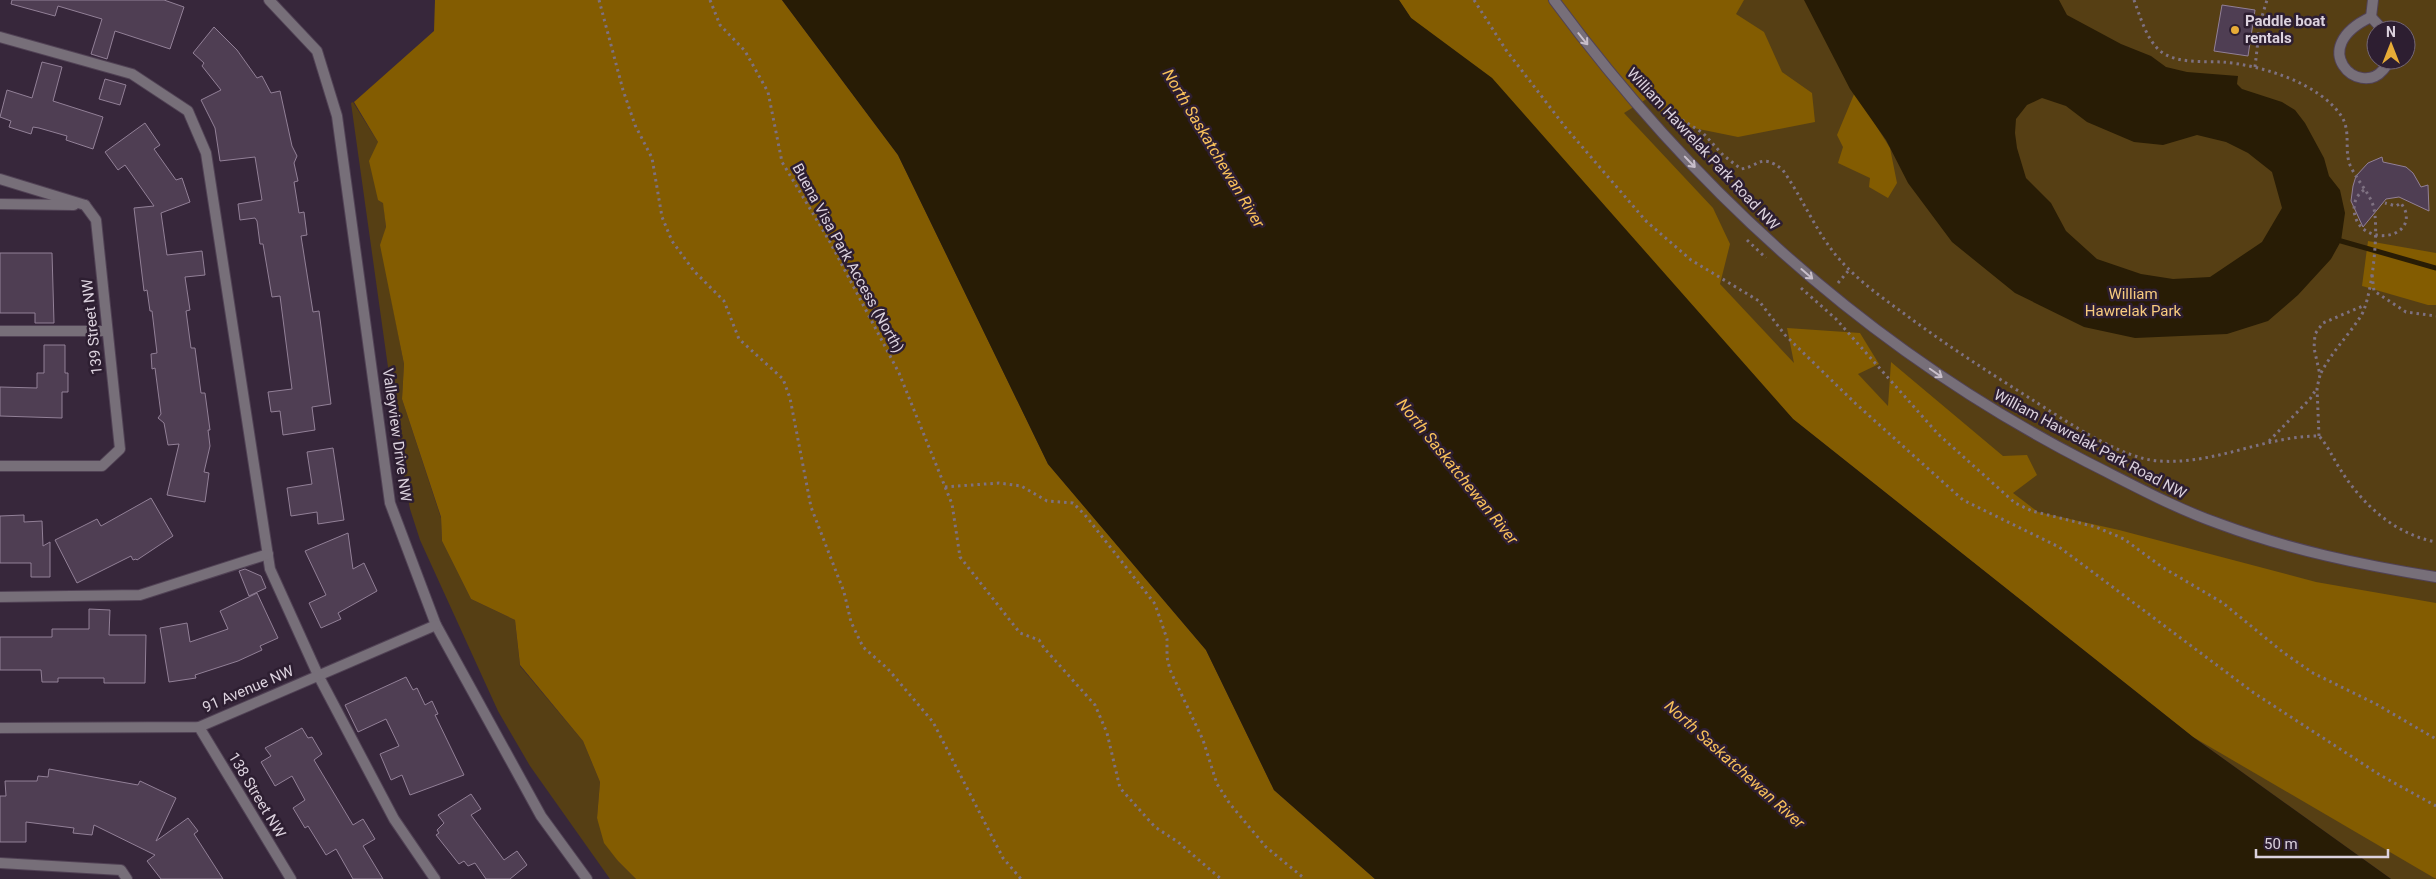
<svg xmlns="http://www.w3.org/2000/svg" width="2436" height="879" font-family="Roboto,sans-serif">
<rect width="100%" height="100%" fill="#37273b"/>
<g fill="#563f14" fill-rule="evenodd">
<path d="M 1399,0 L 2436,0 L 2436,879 L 2391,879 L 2193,737 L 1793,419 L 1411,18 ZM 2376,30 L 2406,30 L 2406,60 L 2376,60 Z"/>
<polygon points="353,102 378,142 386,228 381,245 404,364 402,399 441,518 442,541 471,599 515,620 520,666 583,741 600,782 597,818 618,861 636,879 610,879 530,766 498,711 420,540 410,509 401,460 351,103"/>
</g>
<g fill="#835c01">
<polygon points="435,0 782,0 898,155 1048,464 1206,650 1274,790 1375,879 636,879 618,861 604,843 597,818 600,782 583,741 520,665 515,620 471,599 442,541 441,517 402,399 404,364 380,245 386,227 383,203 378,200 369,161 378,142 354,102 434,31"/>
<polygon points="1399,0 1744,0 1736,14 1764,32 1782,72 1812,93 1815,122 1738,137 1674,124 1648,98 1624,113 1713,208 1730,244 1720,284 1794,363 1787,328 1860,333 1879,364 1858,374 1888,406 1891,362 2003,456 2027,455 2037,475 2013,493 2038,512 2119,530 2316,582 2436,603 2436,879 2193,737 1793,419 1492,78 1411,18"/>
<polygon points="1855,92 1890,148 1897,183 1888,198 1869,187 1870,178 1838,163 1843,147 1837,135"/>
<polygon points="2368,241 2436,253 2436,305 2428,305 2362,286"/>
</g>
<g fill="#281c05" fill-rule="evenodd">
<polygon points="782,0 1399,0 1411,18 1492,78 1793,419 2193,737 2391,879 1375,879 1274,790 1206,650 1048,464 898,155"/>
<path d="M 1804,0 L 2059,0 L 2067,15 L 2121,44 L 2151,56 L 2166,67 L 2187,72 L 2238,76 L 2237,84 L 2242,89 L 2282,102 L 2295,110 L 2305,123 L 2324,158 L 2329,176 L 2340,190 L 2345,213 L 2341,241 L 2331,259 L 2298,295 L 2268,321 L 2227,334 L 2135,338 L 2084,327 L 2015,293 L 1952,242 L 1908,183 L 1886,140 L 1850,89 ZM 2042,98 L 2066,106 L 2087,122 L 2134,142 L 2163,145 L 2197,135 L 2226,142 L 2248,153 L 2272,172 L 2282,208 L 2262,242 L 2210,277 L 2173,279 L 2141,274 L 2097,259 L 2066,231 L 2051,203 L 2026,178 L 2017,148 L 2015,133 L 2016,119 L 2027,105 Z"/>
</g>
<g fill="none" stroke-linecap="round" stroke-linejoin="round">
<polyline stroke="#281c05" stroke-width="5" points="2341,241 2436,268"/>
</g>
<g fill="#4f3e53" stroke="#928097">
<polygon points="12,0 164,0 184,7 170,49 115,31 107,59 91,54 102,19 58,6 55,16 11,4"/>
<polygon points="2222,5 2255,10 2248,56 2214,51"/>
<polygon points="214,27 237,50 257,78 262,76 271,93 280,91 292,146 297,156 294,163 298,181 294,182 299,213 304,212 307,235 301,236 313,312 319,311 331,404 312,407 315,430 283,435 280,411 271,412 268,392 292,389 280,296 272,297 263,244 260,244 257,221 255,218 240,220 238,204 262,200 255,157 220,161 215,128 201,100 221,90 202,66 204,63 193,53"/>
<polygon points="42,62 62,67 53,101 103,117 93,149 66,140 67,136 39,128 33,127 31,134 9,127 11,121 0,117 7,90 32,98"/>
<polygon points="105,79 126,85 120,105 99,99"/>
<polygon points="145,123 160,145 154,149 176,180 182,178 190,202 161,213 167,255 202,251 205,275 185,277 190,310 186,311 191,348 195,348 201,393 205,393 210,430 208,430 210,446 204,472 209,473 205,502 167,495 179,444 168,445 164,423 158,418 161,414 155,368 152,369 151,354 157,353 152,311 150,311 147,290 144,291 134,208 154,206 125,165 118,170 105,152"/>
<polygon points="2382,157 2383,162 2406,167 2413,173 2421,187 2428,185 2429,211 2399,197 2386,199 2363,227 2351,201 2353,186 2356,176 2368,163"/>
<polygon points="0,253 52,253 54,323 35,323 35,313 0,313"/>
<polygon points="44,345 65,345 65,373 68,373 68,392 62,392 62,418 0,416 0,387 37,388 37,373 44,373"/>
<polygon points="333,448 344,520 318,524 317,512 291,516 287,488 312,484 307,452"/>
<polygon points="151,498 173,536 137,560 136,559 133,560 131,556 77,583 55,540 97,519 101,526"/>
<polygon points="24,515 24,522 42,521 43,546 50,542 50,577 31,577 31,563 0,563 0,516"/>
<polygon points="348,533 353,569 364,563 377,591 338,613 341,619 321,628 309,603 326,595 305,551"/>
<polygon points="245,569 261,576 266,588 249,596 239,571"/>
<polygon points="257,593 278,638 260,646 262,650 238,661 195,675 196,678 169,682 160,628 187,623 190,642 228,629 220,611"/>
<polygon points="89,609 110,610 109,635 146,635 145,683 104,683 104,678 58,678 58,682 42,682 41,670 0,670 0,637 52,637 52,629 89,629"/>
<polygon points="406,677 413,690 417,688 425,705 432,701 438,714 435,715 464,775 410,795 402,775 391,780 380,754 399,746 386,719 358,732 345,705"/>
<polygon points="302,728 308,738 312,737 322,754 314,760 353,825 363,819 375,839 363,846 383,879 353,879 336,849 326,855 308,826 305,828 293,808 305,800 292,776 275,786 261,762 271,756 265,748"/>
<polygon points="49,769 138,785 140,781 176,798 156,841 188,818 198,831 194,834 223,879 161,879 147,861 155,855 94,825 92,835 73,833 74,828 26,822 26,842 0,842 0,796 6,796 5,781 37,781 38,776 48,777"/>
<polygon points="471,794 481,809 471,815 504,860 517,851 527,865 510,879 486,879 475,863 468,866 464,861 459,864 436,835 439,833 437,830 444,823 438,815"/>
</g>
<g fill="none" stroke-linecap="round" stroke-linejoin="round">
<g stroke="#514255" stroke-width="12">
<g id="service">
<polyline points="2371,17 2373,0"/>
<path d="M 2383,30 L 2371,17 C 2305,48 2359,98 2383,70 C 2386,66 2388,65 2388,60"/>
<polyline points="0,37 132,74 188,111 206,153 270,569 318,675 394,819 435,879"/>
<polyline points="0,331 107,331"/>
<polyline points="0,597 140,595 268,554"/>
<polyline points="0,863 121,870 127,879"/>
</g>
</g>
<g stroke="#514255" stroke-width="12">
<g id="minor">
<polyline points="269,0 317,51 337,116 390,503 436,625 541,816 587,879"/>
<path d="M 1554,0 C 1697,194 1873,352 2087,462 C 2131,484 2174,508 2220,524 C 2290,550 2362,565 2436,577"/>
<polyline points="0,179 85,205"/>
<polyline points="0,204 74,205"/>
<polyline points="0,466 102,466 120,449 96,220 85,205"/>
<polyline points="199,727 291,879"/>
<polyline points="0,728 199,727 436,625"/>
</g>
</g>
<g stroke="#7e7181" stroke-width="3" stroke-dasharray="2.5 4" stroke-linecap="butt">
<polyline points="599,0 623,90 635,125 652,158 662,217 672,241 694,271 724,301 739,339 783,379 790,398 811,507 844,592 851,622 863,647 888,669 933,722 1003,858 1021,879"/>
<polyline points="710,0 720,25 745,51 768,92 782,162 830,242 899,373 952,504 960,557 1020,633 1039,640 1044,648 1095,705 1107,733 1120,788 1155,827 1178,842 1221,879"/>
<polyline points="1474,0 1506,50 1566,128 1646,221 1691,260 1759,301 1785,335 1855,403 1963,500 2059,547 2090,570 2254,693 2380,775 2436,806"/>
<path d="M 2134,0 C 2140,16 2146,38 2159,50 C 2175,64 2202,61 2222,62 C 2261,65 2320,83 2342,117 C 2351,132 2344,150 2350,165 C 2356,179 2368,191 2373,205 C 2380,226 2372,298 2361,316 C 2348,336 2330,354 2320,375"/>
<polyline points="2255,67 2260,23 2267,0"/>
<path d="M 1660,106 L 1703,133 L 1723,155 L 1741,169 C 1760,166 1760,153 1782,169 C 1803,198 1817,235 1841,261 C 1859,281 1881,297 1902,312 C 1943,343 1987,371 2031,399 C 2063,419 2121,459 2159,461 C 2215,465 2264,436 2319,436 C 2328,446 2333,458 2340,469 C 2362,504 2394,534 2436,542"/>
<path d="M 2364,190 C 2357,195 2354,201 2354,210 C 2357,246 2411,241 2406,214 C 2406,211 2403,206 2401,203 L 2396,206 L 2385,203"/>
<polyline points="1747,240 1766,258"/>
<polyline points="2372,275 2374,291 2406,312 2436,316"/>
<polyline points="1838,283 1849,270"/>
<polyline points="1801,288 1836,319 1938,434 2015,503 2032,511 2096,527 2124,539 2162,567 2223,603 2284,653 2313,673 2376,704 2436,739"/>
<polyline points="2319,436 2317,388 2320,375 2314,348 2315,334 2323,323 2365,305"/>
<polyline points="2269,441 2310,399 2317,388"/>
<polyline points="945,487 999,483 1021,486 1047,501 1073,503 1085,515 1155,604 1167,639 1167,657 1170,670 1203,740 1217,784 1230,804 1266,847 1305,879"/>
</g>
<use href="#service" stroke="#776f79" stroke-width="10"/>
<use href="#minor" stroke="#776f79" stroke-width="10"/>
</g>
<defs><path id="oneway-shaft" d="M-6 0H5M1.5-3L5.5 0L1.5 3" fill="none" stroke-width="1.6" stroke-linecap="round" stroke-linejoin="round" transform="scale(1.25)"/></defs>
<g stroke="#c8beca">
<use href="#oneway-shaft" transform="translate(1583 39) rotate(51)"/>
<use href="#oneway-shaft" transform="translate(1690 162) rotate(46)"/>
<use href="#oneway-shaft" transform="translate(1807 274) rotate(41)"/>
<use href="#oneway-shaft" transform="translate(1936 373) rotate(35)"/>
</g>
<circle fill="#e7ac37" stroke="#2d1e31" stroke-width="2" cx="2235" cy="30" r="5"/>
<g text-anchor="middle" stroke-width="5" stroke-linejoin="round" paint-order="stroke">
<g font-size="15" font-weight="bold" fill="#dcd2de" stroke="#2d1e31" text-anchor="start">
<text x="2245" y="26">Paddle boat<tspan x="2245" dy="17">rentals</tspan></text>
</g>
<g font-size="15" fill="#dcd2de" stroke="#2d1e31">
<text transform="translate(1703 149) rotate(47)" y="5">William Hawrelak Park Road NW</text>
<text transform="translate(848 258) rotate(61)" y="5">Buena Visa Park Access (North)</text>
<text transform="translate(92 327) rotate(-96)" y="5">139 Street NW</text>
<text transform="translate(397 435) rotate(82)" y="5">Valleyview Drive NW</text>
<text transform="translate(2090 444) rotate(28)" y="5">William Hawrelak Park Road NW</text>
<text transform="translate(248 689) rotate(-23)" y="5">91 Avenue NW</text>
<text transform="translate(257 795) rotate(59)" y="5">138 Street NW</text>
</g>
<g font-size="15" fill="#f8cb7f" stroke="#2d1e31">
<text x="2133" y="299">William<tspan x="2133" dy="17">Hawrelak Park</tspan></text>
</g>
<g font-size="16" font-style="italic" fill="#f8c05b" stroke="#2d1e31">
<text transform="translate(1214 148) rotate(59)" y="6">North Saskatchewan River</text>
<text transform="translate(1458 471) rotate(51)" y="6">North Saskatchewan River</text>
<text transform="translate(1735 764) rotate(42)" y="6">North Saskatchewan River</text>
</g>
</g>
<g transform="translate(2391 45)"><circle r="24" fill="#2d1e31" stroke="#736676"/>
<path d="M0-4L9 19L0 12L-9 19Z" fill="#e7ac37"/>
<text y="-8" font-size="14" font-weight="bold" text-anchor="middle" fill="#dcd2de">N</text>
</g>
<path d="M2256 849v8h132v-8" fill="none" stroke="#dcd2de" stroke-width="2.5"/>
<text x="2264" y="849" font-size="15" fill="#dcd2de" stroke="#2d1e31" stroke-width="4" paint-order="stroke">50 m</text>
</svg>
